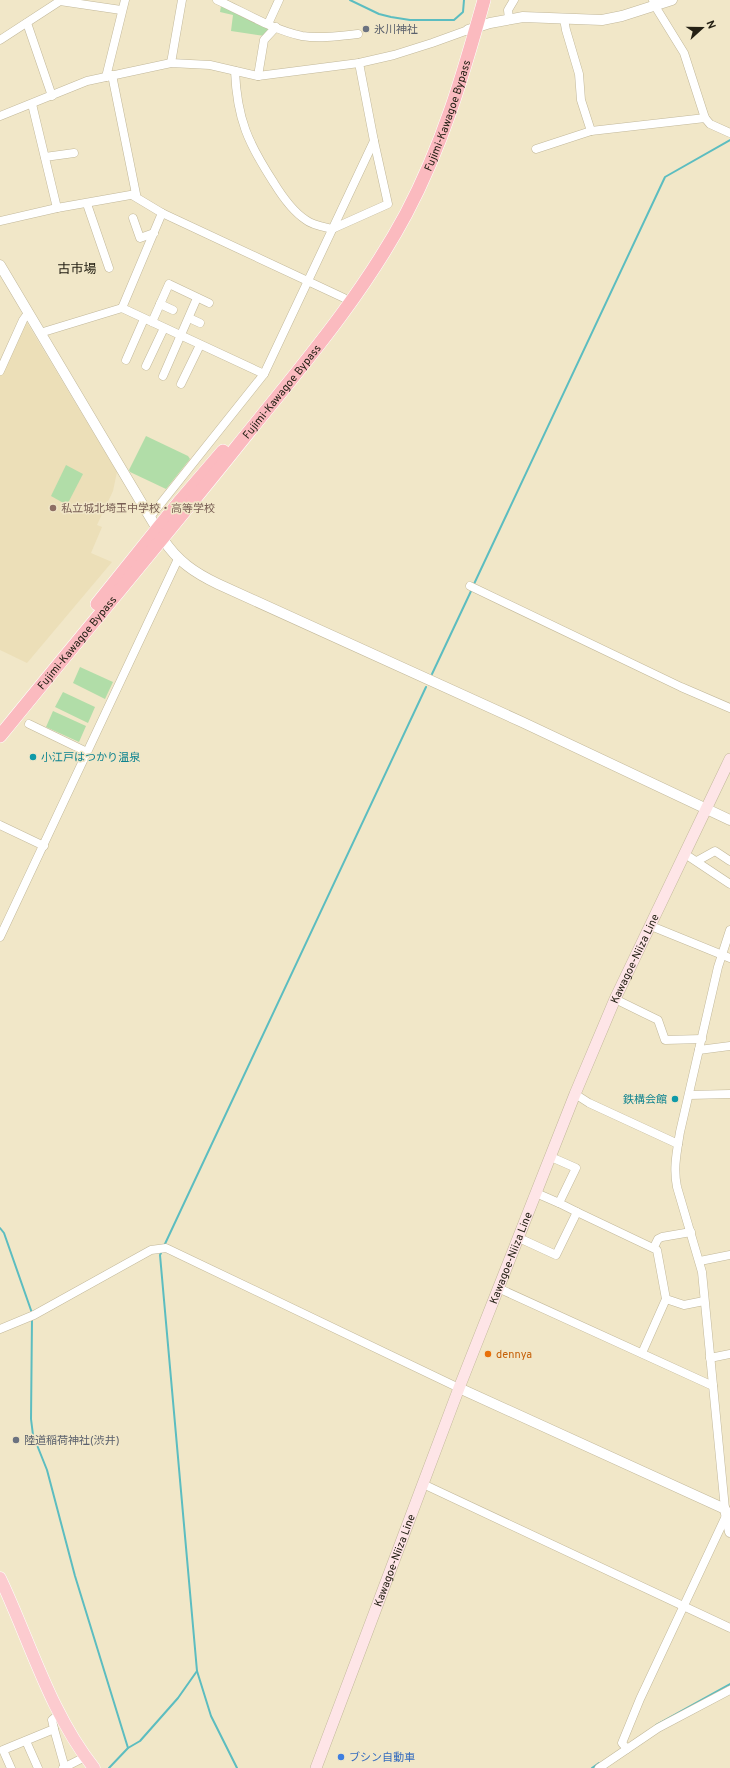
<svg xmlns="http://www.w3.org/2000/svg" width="730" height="1768" font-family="Overpass,'Noto Sans JP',sans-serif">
<rect width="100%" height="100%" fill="#f1e7c8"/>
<polygon fill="#ecdfb8" points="26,321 117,472 113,491 97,525 102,527 91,553 112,562 27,663 0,650 0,375"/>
<g fill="#b1dda8">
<polygon points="221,6 270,29 265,36 231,31 233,15 220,12"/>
<polygon points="146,436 188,456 190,459 166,489 130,472 129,470"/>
<polygon points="66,465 83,474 67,505 51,496"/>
<polygon points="80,667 113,682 105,699 73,683"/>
<polygon points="63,692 95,707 88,723 55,707"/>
<polygon points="53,711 86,726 79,742 46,727"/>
</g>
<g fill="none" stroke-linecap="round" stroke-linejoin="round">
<g stroke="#5cbdc0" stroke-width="2">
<polyline points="350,0 379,14 391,17 410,20 454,20 463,12 464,0"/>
<polyline points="474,584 665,177 730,140"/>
<polyline points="432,674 472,589"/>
<polyline points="0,1228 4,1233 32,1313"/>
<polyline points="164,1246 426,687"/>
<polyline points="162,1251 160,1255 197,1671 211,1716 237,1768"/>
<polyline points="32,1318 31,1419 33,1435 47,1470 75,1576 128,1748"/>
<polyline points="656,1725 730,1684"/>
<polyline points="109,1768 128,1748 140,1741 178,1698 197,1671"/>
<polyline points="592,1768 599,1763"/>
</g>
<g stroke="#c2b89a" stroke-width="9">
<g id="minor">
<path d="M 217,0 C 244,12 273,30 302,36 C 320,39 340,36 358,34"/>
<polyline points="653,0 655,6 684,53 705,118 710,124 730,133"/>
<polyline points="509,19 508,10 514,0"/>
<polyline points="564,19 566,30 579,74 581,100 591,131"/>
<polyline points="27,23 52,96"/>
<polyline points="268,24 279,0"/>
<polyline points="0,40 60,1 121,10"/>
<polyline points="171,63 182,0"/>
<path d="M 235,71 C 237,119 248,143 274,183 C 282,196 292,211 306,220 C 312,225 324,227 332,229 L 388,204 L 374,141"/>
<polyline points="258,76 264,40 276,27"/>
<polyline points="106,77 125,0"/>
<polyline points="32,104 57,208"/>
<polyline points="0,116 87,81 171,63 210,65 258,76 359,63 394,55 432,43 468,30"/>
<polyline points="536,149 591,131 705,118"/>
<polyline points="45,157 74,153"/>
<polyline points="132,195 162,213 344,298"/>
<polyline points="87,204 109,268"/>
<polyline points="133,218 140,238 154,233"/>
<polyline points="0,221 57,208 136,194 112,75"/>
<polyline points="160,304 173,310"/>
<polyline points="122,308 264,374 374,141 359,63"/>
<polyline points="189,318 200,323"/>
<polyline points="152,322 169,284 209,303"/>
<polyline points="40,333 122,308 162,213"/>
<polyline points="126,360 144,319"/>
<polyline points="146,366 164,328"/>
<polyline points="0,371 23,320 28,313"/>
<polyline points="163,376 197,298"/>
<polyline points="181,384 200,345"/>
<polyline points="150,517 264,374"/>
<polyline points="470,586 681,687 730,708"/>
<polyline points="29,724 87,752"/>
<polyline points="0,825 44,846"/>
<polyline points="685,854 730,884"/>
<polyline points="697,861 715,851 730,861"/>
<polyline points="651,926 730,958"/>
<polyline points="0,937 178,559"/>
<polyline points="615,999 658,1020 665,1040 702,1039"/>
<polyline points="699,1050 730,1046"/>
<polyline points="575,1094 589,1103 678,1144"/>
<polyline points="689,1095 730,1094"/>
<polyline points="536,1193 559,1203"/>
<polyline points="577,1212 657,1250 666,1299 642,1353"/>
<polyline points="519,1238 556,1255 577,1212 559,1203 576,1168 551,1157"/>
<polyline points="654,1247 658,1239 662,1237 691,1232"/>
<polyline points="700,1261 730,1255"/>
<polyline points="498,1288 713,1386"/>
<polyline points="666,1299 684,1305 704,1301"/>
<polyline points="0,1329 34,1315 151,1250 166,1248 459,1388"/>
<polyline points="710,1358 730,1354"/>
<polyline points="423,1484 730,1628"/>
<path d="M 725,1509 L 702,1272 L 677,1187 C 673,1168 677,1151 680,1132 L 718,967 L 730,930"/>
<polyline points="54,1729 65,1768"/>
<polyline points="26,1741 38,1768"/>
<polyline points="627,1749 622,1743 640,1699 726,1516 729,1515"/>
<polyline points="11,1768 3,1750 54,1729 52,1720 59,1714"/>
<polyline points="63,1768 85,1757"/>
<polyline points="599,1768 658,1728 730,1690"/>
</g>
</g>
<g stroke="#c2b89a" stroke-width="11">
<g id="tertiary">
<polyline points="468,30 490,23 523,17 602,20 622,16 672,0"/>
<path d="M 0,265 L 163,539 C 177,561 195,573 218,584 L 522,722 L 730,820"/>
<polyline points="459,1388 725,1509 730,1532"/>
</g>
</g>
<g stroke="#c2b89a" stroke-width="12">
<g id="secondary">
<path id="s1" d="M 316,1768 L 459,1388 L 575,1094 L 615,999 L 730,759"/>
</g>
</g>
<g stroke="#fff" stroke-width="13">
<path id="primary" d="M 0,1578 C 30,1641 50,1713 94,1768"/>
</g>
<g stroke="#fff" stroke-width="14">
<g id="trunk">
<polyline points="97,604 179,502 223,451"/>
<path id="s2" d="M 0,736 C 78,640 158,545 235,449 C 296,373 360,300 406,214 C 443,144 463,75 484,0"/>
</g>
</g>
<use href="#minor" stroke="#fff" stroke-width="8"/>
<use href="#tertiary" stroke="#fff" stroke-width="10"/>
<use href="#secondary" stroke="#fee5e7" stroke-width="11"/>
<use href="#primary" stroke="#fccbcf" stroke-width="12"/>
<use href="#trunk" stroke="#fbbabf" stroke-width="13"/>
</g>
<g fill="#6b7280" stroke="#f1e7c8" stroke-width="1.5">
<circle cx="366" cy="29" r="4"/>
<circle cx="16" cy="1440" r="4"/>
</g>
<circle fill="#8d6e63" stroke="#f1e7c8" stroke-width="1.5" cx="53" cy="508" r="4"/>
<g fill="#0f9aa8" stroke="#f1e7c8" stroke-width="1.5">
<circle cx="33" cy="757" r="4"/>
<circle cx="675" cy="1099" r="4"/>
</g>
<circle fill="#e8710a" stroke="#f1e7c8" stroke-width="1.5" cx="488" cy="1354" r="4"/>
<circle fill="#3f7fe0" stroke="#f1e7c8" stroke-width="1.5" cx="341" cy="1757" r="4"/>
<g text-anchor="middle" stroke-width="3" stroke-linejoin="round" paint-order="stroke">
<g font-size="11" fill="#5b616d" stroke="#f1e7c8" text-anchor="start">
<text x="374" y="33">氷川神社</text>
<text x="24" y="1444">陸道稲荷神社(渋井)</text>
</g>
<g font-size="11" fill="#252115" stroke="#f1e7c8">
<text dy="4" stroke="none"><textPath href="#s2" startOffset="769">Fujimi-Kawagoe Bypass</textPath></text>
<text dy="4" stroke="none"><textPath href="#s2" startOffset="445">Fujimi-Kawagoe Bypass</textPath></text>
<text dy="4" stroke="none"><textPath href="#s2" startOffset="121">Fujimi-Kawagoe Bypass</textPath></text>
<text dy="4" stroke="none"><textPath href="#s1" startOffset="870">Kawagoe-Niiza Line</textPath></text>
<text dy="4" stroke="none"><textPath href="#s1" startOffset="546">Kawagoe-Niiza Line</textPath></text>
<text dy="4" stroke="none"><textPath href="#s1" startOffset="222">Kawagoe-Niiza Line</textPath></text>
</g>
<g font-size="11" fill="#785e54" stroke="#f1e7c8" text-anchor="start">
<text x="61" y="512">私立城北埼玉中学校・高等学校</text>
</g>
<g font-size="11" fill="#0d838f" stroke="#f1e7c8" text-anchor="start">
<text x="41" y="761">小江戸はつかり温泉</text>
<text x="667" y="1103" text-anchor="end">鉄構会館</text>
</g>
<g font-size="11" fill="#c56008" stroke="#f1e7c8" text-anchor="start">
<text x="496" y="1358">dennya</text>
</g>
<g font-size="11" fill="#366cbe" stroke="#f1e7c8" text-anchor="start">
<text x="349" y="1761">ブシン自動車</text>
</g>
<g font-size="13" fill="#252115" stroke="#f1e7c8">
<text x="77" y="273">古市場</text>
</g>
</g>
<g transform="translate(702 28) rotate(69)" stroke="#f1e7c8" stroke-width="3" paint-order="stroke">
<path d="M0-3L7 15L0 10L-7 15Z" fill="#252115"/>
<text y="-6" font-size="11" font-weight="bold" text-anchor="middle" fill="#252115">N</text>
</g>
</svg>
